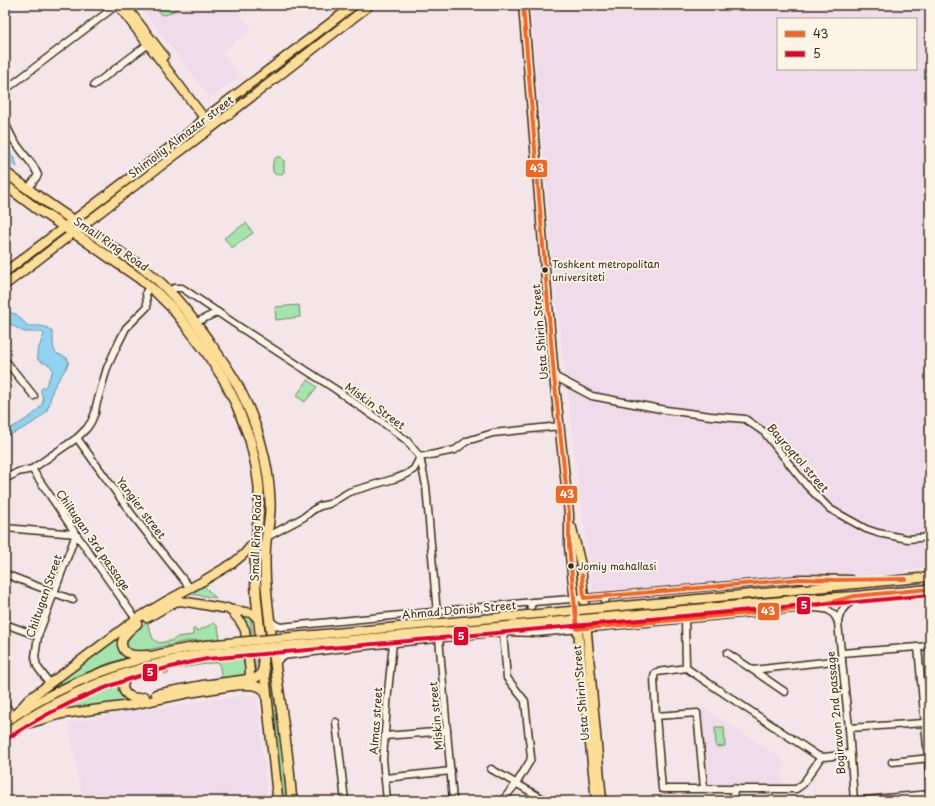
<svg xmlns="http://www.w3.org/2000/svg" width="935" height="806" font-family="'Playpen Sans',sans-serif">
<rect width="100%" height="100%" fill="#f4e6e8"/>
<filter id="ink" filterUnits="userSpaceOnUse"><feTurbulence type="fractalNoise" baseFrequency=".025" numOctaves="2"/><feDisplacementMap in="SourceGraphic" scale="8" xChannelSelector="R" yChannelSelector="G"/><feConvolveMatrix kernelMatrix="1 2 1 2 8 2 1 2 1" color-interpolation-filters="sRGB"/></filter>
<g filter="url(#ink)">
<g fill="#efdbea" fill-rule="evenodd">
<polygon points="148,5 233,5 252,29 222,52 240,76 210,98 142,9"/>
<path d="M 531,5 L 930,5 L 930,564 L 904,573 L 842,577 L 819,575 L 593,591 L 563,359 L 553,267 ZM 778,19 L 916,19 L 916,69 L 778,69 Z"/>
<polygon points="257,694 267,801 125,800 261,791 124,799 124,801 83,801 68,723 103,717 114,714"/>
<polygon points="705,708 784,760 781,786 706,786 699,709"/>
</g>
<g fill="#a4e4ad" stroke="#708766">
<path d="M 155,5 L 181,5 C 173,12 160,23 155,5 Z"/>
<polygon points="359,5 365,5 284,67 283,65 283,64"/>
<polygon points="275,70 278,71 278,72 217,119 215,118 216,115"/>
<path d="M 277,157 L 281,157 L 284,161 L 284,172 L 282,174 L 275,174 L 273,172 C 273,167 271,160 277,157 Z"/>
<polygon points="246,223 253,233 232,248 224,238"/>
<polygon points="91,237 148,276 177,305 228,375 251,422 261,459 267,505 264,533 261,532 264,511 263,494 257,452 191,326 89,239"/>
<polygon points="52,240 54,243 5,281 5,276"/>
<polygon points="299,305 300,317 276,320 275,307"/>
<polygon points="308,380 317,387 305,402 296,396"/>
<polygon points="261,546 262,547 288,801 282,801 257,567 259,547"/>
<polygon points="204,586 216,598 191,594"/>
<polygon points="235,612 246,614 251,619 256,674 251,676 248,628 243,619"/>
<path d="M 147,622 L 153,639 L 159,643 L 170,641 L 175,639 L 177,637 L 193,635 L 193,629 L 196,629 L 198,631 L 214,623 L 218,627 L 220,639 L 188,641 L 138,652 C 132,652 127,649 126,643 L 129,635 Z"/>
<path d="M 121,634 C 115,645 117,651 128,657 L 104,665 L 52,688 Z"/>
<polygon points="246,654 245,678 222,680 219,662 168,670 168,674 165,674 163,672 164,669 184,664"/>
<path d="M 121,680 L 125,698 L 130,701 L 41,717 C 66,701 94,690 121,680 Z"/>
<polygon points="715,727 724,727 725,746 716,747"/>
</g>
<g fill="#8fd3f0" stroke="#6d8f9c">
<polygon points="5,145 15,160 17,167 5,158"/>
<path d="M 5,307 L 11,313 L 16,314 L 28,326 C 37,326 54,324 53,338 C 53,344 53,348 56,353 L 67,358 L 69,362 C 65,372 58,379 53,389 C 50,395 51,404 47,410 C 39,422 18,431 5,437 L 5,431 C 15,426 41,413 43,401 C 44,397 40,393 41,389 L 46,386 L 53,370 C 48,361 45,365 38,360 L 37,353 L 44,334 L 42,332 L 24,332 L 8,323 L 5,317 Z"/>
</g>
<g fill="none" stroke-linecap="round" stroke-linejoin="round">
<polyline stroke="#8fd3f0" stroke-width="5" points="5,154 11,163 6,174"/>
<g stroke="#3b2a1e" stroke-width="9">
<g id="minor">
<polyline points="94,85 151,42"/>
<polyline points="5,90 117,5"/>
<polyline points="5,123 14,141 34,167 38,175 28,189"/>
<polyline points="170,292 174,288 182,288 241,328 335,389 389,427 407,441 420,457 426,486 453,801"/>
<polyline points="196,324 201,320 218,312"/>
<polyline points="5,360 34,396"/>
<polyline points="554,376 592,396 666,410 711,416 745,419 764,432 806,485 830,509 866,529 878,533 908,539 930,537"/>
<polyline points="77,438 131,513 190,588"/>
<polyline points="32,469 76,534 138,622"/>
<polyline points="5,479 18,472 32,469 77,438 87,428 91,422 95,413 96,406 107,368 116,348 126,328 147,307 146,292 150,286"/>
<polyline points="5,528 76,534 38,636 35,657 37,666 39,669 50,684"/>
<polyline points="267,537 304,517 313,510 320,506 329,504 349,492 397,478 407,474 414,469 420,457 455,450 467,441 493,433 560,426"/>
<polyline points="5,574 73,600"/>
<path d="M 533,602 C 528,610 530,618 533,627"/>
<path d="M 813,608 C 826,609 832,608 838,622"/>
<polyline points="270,619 274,624 280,627 533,602 584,598 801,579"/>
<polyline points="685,619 686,666 689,670 818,756 824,757 850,754"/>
<path d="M 606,621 C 602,612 603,604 607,596"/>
<polyline points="5,624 38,636"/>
<polyline points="918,647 928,758 930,794"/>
<polyline points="727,653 753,670 785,692"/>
<polyline points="842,653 930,646"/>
<polyline points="276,666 278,660 283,656 337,649 503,632 537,633 806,608 839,600"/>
<polyline points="687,668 657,672 655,673 654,677 656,716 662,789 796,789 799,787 803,784 821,757"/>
<polyline points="753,670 842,660"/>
<polyline points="5,704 13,717"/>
<polyline points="656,716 697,713 704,788"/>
<polyline points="336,722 345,801"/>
<polyline points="849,728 924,723"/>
<polyline points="385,736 447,731"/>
<polyline points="892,762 930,758"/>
<polyline points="491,769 545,800"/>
<polyline points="385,778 451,771"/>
<polyline points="387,801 383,759 388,692 393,643"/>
<polyline points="502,801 516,784 530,761 531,757 525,702 525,701 507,678 503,632"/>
<polyline points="733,801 734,788"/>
<path d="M 854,801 L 849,728 L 838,623 C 840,608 847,604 859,597"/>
<polyline points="854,801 930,794"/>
</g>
</g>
<g stroke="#3b2a1e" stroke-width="11">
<g id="major">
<polyline points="118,5 205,119 208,121"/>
<polyline points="125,5 164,56"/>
<polyline points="523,5 554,376 569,514 569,546 596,801"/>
<polyline points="5,272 181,139 209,115 354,5"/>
<polyline points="5,285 158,168 214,126 370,5"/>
<polyline points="572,528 581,565 583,588 602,801"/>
<polyline points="801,579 851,580"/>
<polyline points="804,589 930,577"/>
<polyline points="805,599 855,596 930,589"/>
<polyline points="227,608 233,613 240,621 245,630 250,672 249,679 245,682"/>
<polyline points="147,618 175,602 181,601 251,613 254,615 258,619"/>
<path d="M 137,624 C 131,629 118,638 123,648 C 124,651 127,653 130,654 C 135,656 141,655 147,655"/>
<path d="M 131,673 C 129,675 126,677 125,680 C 118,695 133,700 145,697"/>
<polyline points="156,694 203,685 256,678 261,674 263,667"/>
<polyline points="13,717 29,699 136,619 168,600 203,581 233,563 244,554 256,540"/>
<path d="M 5,722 C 64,682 135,655 206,645"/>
<path d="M 13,728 L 62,714 L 131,705 L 189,693 L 232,686 C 239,685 255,684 261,688 C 264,690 266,692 267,695"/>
<path d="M 5,733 C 65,692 135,665 206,653"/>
</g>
</g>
<g stroke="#3b2a1e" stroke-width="12">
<g id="highway">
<path d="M 5,172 C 37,197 72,219 106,243 C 126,256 148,270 165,287 C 180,302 193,319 205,336 C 217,353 229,369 238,386 C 256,420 269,462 270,501 C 271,514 268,528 266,541 C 264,560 265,579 267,597 C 272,647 280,696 286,745 C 289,764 290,782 292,801"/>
<polyline points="5,185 37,209 83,239 123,267 139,278 156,292 172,308 188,328 206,352 223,378 237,406 250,440 256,466 259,487 259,507 255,559 256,595 278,801"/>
</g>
</g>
<use href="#minor" stroke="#fcf5e5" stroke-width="6"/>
<use href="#major" stroke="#fdde96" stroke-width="8"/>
<use href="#highway" stroke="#fdde96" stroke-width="9"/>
<g stroke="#3b2a1e" stroke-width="11" stroke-linecap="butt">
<g id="major-bridge">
<polyline points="206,645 804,589"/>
<polyline points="206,653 805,599"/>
</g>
</g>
<use href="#major-bridge" stroke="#fdde96" stroke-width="8"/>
<g stroke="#fcf5e5" stroke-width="7">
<g id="bus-1">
<polyline points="523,5 554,376 569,514 569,546 577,629 806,608 855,596 930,589"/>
<polyline points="582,575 584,598 801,579 836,580 906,579"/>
</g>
</g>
<g stroke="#fcf5e5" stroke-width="7">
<path id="bus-2" d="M 8,738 C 24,728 39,718 56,710 C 104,685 154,669 207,659 L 805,605 L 856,602 L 930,595"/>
</g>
<use href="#bus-1" stroke="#f26522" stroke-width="4"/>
<use href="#bus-2" stroke="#e4002b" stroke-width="4"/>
</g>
</g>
<g fill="#3b2a1e" stroke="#fcf5e5" stroke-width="1.5">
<circle cx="545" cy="270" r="3.5"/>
<circle cx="571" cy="566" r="3.5"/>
</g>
<g text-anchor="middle" stroke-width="4" stroke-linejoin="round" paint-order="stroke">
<g font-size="10" fill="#3b2a1e" stroke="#fcf5e5" text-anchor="start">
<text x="552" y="268">Toshkent metropolitan<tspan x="552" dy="13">universiteti</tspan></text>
<text x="578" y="570">Jomiy mahallasi</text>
</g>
<g font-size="11" fill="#3b2a1e" stroke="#fcf5e5">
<text transform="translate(181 137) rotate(-37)" y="4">Shimoliy Almazar street</text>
<text transform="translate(111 244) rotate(34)" y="4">Small Ring Road</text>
<text transform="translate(540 332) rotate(-95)" y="4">Usta Shirin Street</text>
<text transform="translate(375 406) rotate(36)" y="4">Miskin Street</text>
<text transform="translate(798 458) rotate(49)" y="4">Bayroqtol street</text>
<text transform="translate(141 508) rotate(53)" y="4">Yangier street</text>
<text transform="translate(256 538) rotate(-88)" y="4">Small Ring Road</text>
<text transform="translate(93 540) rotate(55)" y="4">Chiltugan 3rd passage</text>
<text transform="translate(44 596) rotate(-71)" y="4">Chiltugan Street</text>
<text transform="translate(459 610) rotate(-5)" y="4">Ahmad Donish Street</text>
<text transform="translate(581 693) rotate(-95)" y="4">Usta Shirin Street</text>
<text transform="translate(836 713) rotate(-95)" y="4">Bogiravon 2nd passage</text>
<text transform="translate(436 716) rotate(-95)" y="4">Miskin street</text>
<text transform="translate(376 721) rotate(-86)" y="4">Almas street</text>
</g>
</g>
<g stroke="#fcf5e5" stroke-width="1.5">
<rect x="525" y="159" width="23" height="19" rx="4" fill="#f26522"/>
<rect x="555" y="485" width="23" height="19" rx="4" fill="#f26522"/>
<rect x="796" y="596" width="15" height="19" rx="4" fill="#e4002b"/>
<rect x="757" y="602" width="23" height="19" rx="4" fill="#f26522"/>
<rect x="453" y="626" width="16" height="20" rx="4" fill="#e4002b"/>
<rect x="142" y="663" width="16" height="19" rx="4" fill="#e4002b"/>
</g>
<g font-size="11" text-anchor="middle" font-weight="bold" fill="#fff">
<text x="537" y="172">43</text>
<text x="567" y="498">43</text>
<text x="804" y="609">5</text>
<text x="768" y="615">43</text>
<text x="461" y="640">5</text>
<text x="150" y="676">5</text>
</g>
<rect width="935" height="806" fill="none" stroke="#fcf5e5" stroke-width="20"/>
<rect x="10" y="10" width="915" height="786" fill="none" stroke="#3b2a1e" stroke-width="1.5" filter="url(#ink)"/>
<rect x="777" y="18" width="140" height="52" fill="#fcf5e5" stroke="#afa495"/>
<rect x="785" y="31" width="20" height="6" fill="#f26522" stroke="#afa495"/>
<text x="813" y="38" font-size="12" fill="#3b2a1e">43</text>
<rect x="785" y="51" width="20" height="6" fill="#e4002b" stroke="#afa495"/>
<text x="813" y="58" font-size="12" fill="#3b2a1e">5</text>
</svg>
